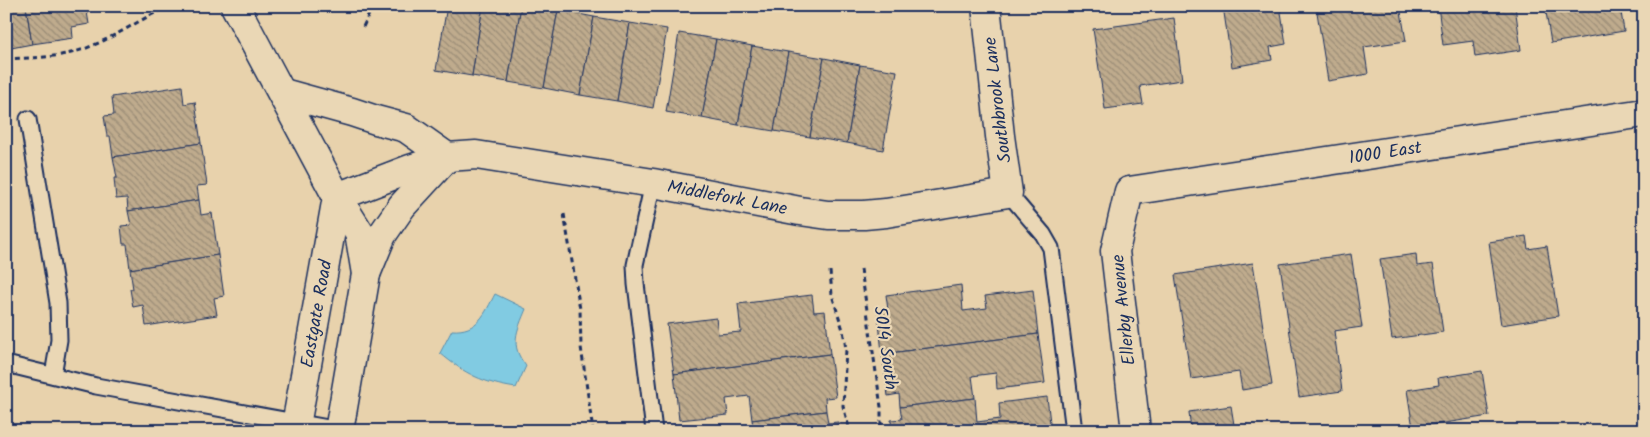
<svg xmlns="http://www.w3.org/2000/svg" width="1650" height="437" font-family="Kalam,sans-serif">
<defs>
<pattern id="building-back-hatch" width="6" height="6" patternUnits="userSpaceOnUse" patternTransform="scale(1.25)"><rect width="6" height="6" fill="#bfab8d"/><path d="M-1 5l2 2M0 0l6 6M5-1l2 2" fill="none" stroke="#9a8c76"/></pattern>
</defs>
<rect width="100%" height="100%" fill="#e8d2ac"/>
<filter id="ink" filterUnits="userSpaceOnUse"><feTurbulence type="fractalNoise" baseFrequency=".02" numOctaves="2"/><feDisplacementMap in="SourceGraphic" scale="10" xChannelSelector="R" yChannelSelector="G"/><feConvolveMatrix kernelMatrix="1 2 1 2 8 2 1 2 1" color-interpolation-filters="sRGB"/></filter>
<g filter="url(#ink)">
<path fill="#81cbe2" stroke="#588dad" d="M 495,294 L 526,309 C 517,331 509,345 526,366 L 516,388 C 483,383 465,374 440,353 L 452,330 C 478,332 485,313 495,294 Z"/>
<g fill="url(#building-back-hatch)" stroke="#1b2f5e">
<polygon points="6,6 26,6 32,44 6,49"/>
<polygon points="26,6 86,6 89,24 72,27 73,38 32,44"/>
<polygon points="447,6 483,6 472,76 436,70"/>
<polygon points="483,6 521,6 508,82 472,76"/>
<polygon points="521,6 536,6 558,10 544,88 508,82"/>
<polygon points="1223,6 1280,6 1286,44 1270,47 1272,60 1232,67"/>
<polygon points="1316,6 1400,6 1406,41 1364,47 1368,74 1328,81"/>
<polygon points="1438,6 1515,6 1521,50 1475,57 1473,41 1443,45"/>
<polygon points="1545,6 1620,6 1624,31 1551,43"/>
<polygon points="558,10 594,17 580,95 544,88"/>
<polygon points="594,17 630,23 617,101 580,95"/>
<polygon points="1174,18 1182,80 1140,86 1143,104 1105,109 1093,29"/>
<polygon points="630,23 667,29 653,108 617,101"/>
<polygon points="679,33 716,39 702,118 666,112"/>
<polygon points="716,39 752,46 738,125 702,118"/>
<polygon points="752,46 788,52 774,131 738,125"/>
<polygon points="788,52 824,58 810,137 774,131"/>
<polygon points="824,58 860,65 847,143 810,137"/>
<polygon points="860,65 897,71 883,150 847,143"/>
<polygon points="182,86 184,104 195,102 201,143 113,157 110,136 107,136 104,116 114,115 112,97"/>
<polygon points="201,143 207,185 197,186 199,200 128,211 127,198 116,199 114,178 117,178 113,157"/>
<polygon points="199,200 201,215 212,213 218,255 130,269 127,244 123,244 121,226 131,225 128,211"/>
<polygon points="1526,236 1528,249 1547,246 1558,316 1501,325 1489,242"/>
<polygon points="1351,254 1362,327 1334,331 1342,391 1299,397 1280,264"/>
<polygon points="1416,254 1417,266 1433,264 1443,332 1392,339 1380,259"/>
<polygon points="218,255 224,296 214,298 217,315 146,326 143,305 133,307 130,289 133,289 130,269"/>
<polygon points="1253,263 1272,385 1242,390 1239,372 1191,379 1175,275"/>
<polygon points="961,285 963,311 987,308 985,296 1033,290 1038,334 882,354 878,311 888,310 886,295"/>
<polygon points="812,295 814,312 825,311 830,354 674,374 667,324 716,318 718,334 741,332 738,304"/>
<polygon points="1038,334 1045,383 997,389 996,373 972,376 975,398 900,407 899,394 888,396 882,354"/>
<polygon points="830,354 836,397 825,398 826,411 752,420 749,396 726,399 728,415 679,420 674,374"/>
<polygon points="1482,371 1489,416 1413,428 1407,390 1439,385 1438,378"/>
<polygon points="1047,397 1051,431 892,431 891,420 902,419 900,407 975,398 977,422 1000,419 999,403"/>
<polygon points="1231,406 1235,431 1191,431 1189,412"/>
<polygon points="826,411 828,423 838,422 839,431 754,431 752,420"/>
</g>
<g fill="none" stroke-linecap="round" stroke-linejoin="round">
<g stroke="#1b2f5e" stroke-width="19">
<g id="service">
<polyline points="28,119 58,303 59,340 53,375"/>
<polyline points="653,183 635,265 636,284 654,431"/>
<polyline points="1008,193 1043,234 1051,248 1074,431"/>
<polyline points="6,364 96,386 339,430"/>
</g>
</g>
<g stroke="#1b2f5e" stroke-width="31">
<g id="minor">
<polyline points="235,6 337,197 359,232 366,274 339,431"/>
<polyline points="283,93 352,112 376,120 406,128 447,157 402,206 382,235 366,274"/>
<path id="s1" d="M 337,197 L 410,169 L 447,157 L 476,155 L 653,183 L 800,211 L 828,215 L 864,215 L 886,213 L 1008,193 L 1000,136 L 986,6"/>
<path id="s2" d="M 295,431 L 337,197"/>
<path id="s3" d="M 1136,431 L 1115,251 L 1129,191 L 1644,113"/>
</g>
</g>
<g stroke="#1b2f5e" stroke-width="3" stroke-dasharray="5 4" stroke-linecap="butt">
<polyline points="363,27 369,14 377,6"/>
<path d="M 6,59 C 24,58 43,58 61,55 C 99,49 132,23 167,7"/>
<polyline points="564,214 580,309 581,347 593,431"/>
<polyline points="861,269 881,407 881,431"/>
<polyline points="830,271 832,295 843,330 846,349 843,406 850,431"/>
</g>
<use href="#service" stroke="#ead7b5" stroke-width="15"/>
<use href="#minor" stroke="#ead7b5" stroke-width="28"/>
</g>
</g>
<g text-anchor="middle" stroke-width="4.5" stroke-linejoin="round" paint-order="stroke">
<g font-size="18" fill="#1b2f5e" stroke="#ead7b5">
<text transform="translate(997 100) rotate(-97)" y="6">Southbrook Lane</text>
<text dy="6" stroke="none"><textPath href="#s3" startOffset="502">1000 East</textPath></text>
<text dy="6" stroke="none"><textPath href="#s1" startOffset="401">Middlefork Lane</textPath></text>
<text transform="translate(1123 310) rotate(-96)" y="6">Ellerby Avenue</text>
<text dy="6" stroke="none"><textPath href="#s2" startOffset="119">Eastgate Road</textPath></text>
<text transform="translate(886 348) rotate(82)" y="6">5014 South</text>
</g>
</g>
<rect width="1650" height="437" fill="none" stroke="#ead7b5" stroke-width="25"/>
<rect x="12" y="12" width="1625" height="412" fill="none" stroke="#1b2f5e" stroke-width="2" filter="url(#ink)"/>
</svg>
